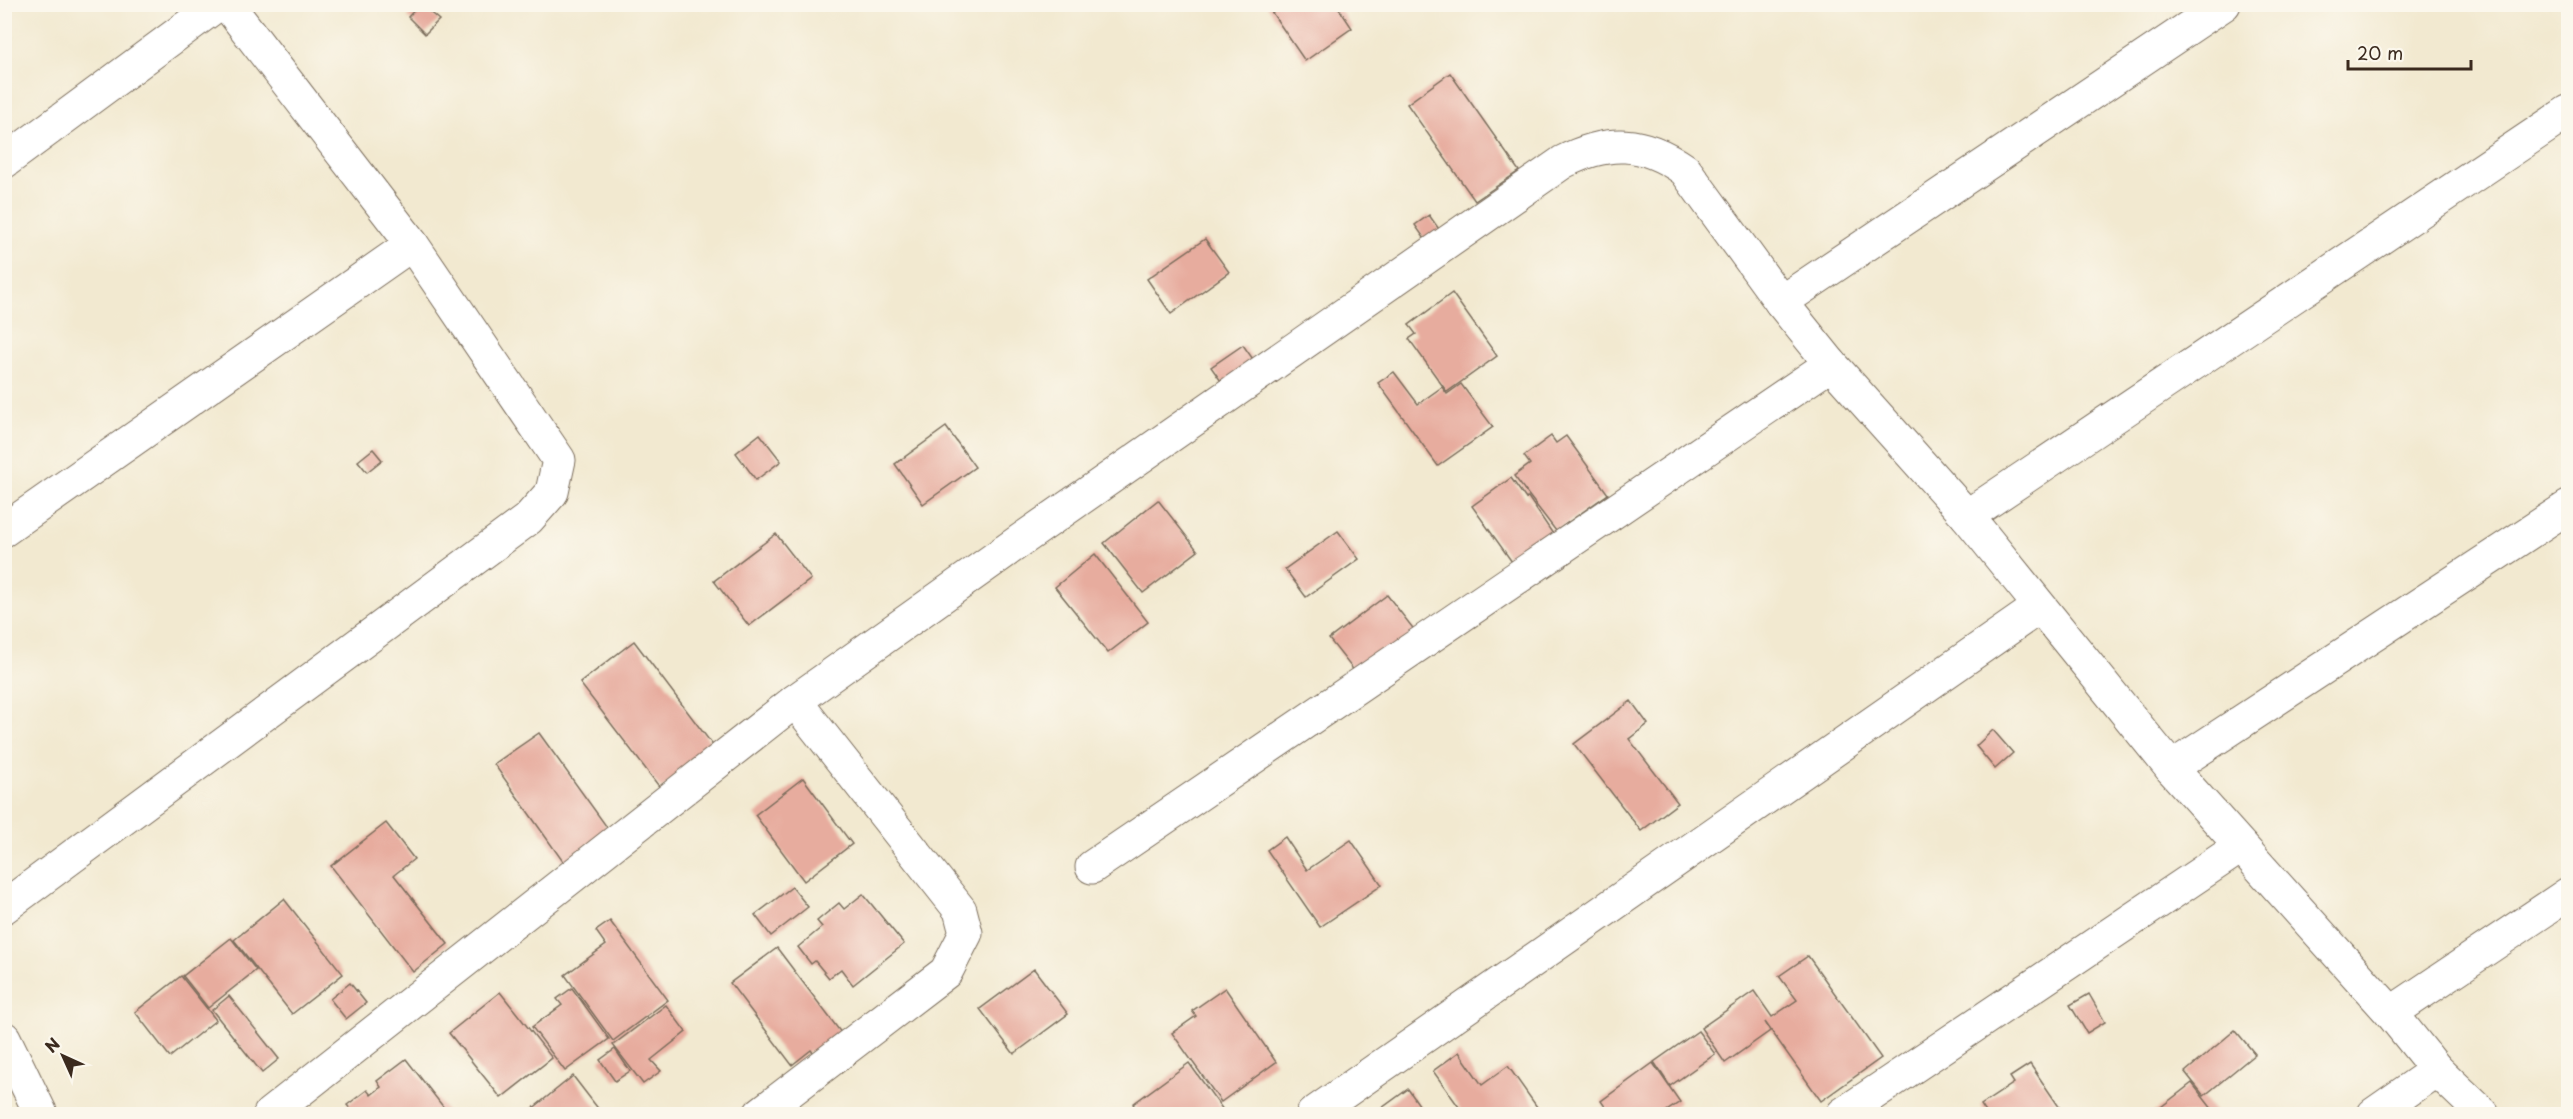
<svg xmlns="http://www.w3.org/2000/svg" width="2573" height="1119" font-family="'Playpen Sans',sans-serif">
<rect width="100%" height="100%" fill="#fbf7ec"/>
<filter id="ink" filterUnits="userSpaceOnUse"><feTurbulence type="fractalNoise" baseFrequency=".0167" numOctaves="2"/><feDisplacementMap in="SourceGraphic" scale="12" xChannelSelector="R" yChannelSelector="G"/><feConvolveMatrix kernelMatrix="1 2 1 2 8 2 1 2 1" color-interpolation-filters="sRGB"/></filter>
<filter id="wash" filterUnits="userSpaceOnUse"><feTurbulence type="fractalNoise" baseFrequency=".008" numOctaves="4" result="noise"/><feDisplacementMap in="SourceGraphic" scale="24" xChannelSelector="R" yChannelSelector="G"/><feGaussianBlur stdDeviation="1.35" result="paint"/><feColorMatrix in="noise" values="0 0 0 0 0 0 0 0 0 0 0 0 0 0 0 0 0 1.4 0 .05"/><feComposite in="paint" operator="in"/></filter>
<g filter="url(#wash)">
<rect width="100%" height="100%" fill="#f2e9d0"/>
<g id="blocks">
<g fill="#e7ac9e">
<polygon points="420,4 439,20 425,34 408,17"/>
<polygon points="1266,4 1336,4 1352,28 1305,61"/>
<polygon points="1450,73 1519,171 1475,201 1407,104"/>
<polygon points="1429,215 1441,232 1427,242 1415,225"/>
<polygon points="1205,239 1229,272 1171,314 1147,279"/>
<polygon points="1452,293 1497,356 1447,392 1409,339 1416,334 1409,325"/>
<polygon points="1243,345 1255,362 1223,384 1211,367"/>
<polygon points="1394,372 1418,404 1442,387 1447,394 1461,384 1493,427 1438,466 1378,383"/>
<polygon points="946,427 975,467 923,504 895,464"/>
<polygon points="760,434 781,461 756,480 736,453"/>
<polygon points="1551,436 1556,443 1566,436 1608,494 1556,531 1514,476 1530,464 1524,456"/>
<polygon points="373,449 382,460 367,472 358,461"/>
<polygon points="1511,478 1526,499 1528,497 1553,534 1512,562 1472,506"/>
<polygon points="1158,500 1198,551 1143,593 1104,543"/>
<polygon points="1338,531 1359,559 1306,597 1285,569"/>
<polygon points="776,534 811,579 749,626 714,581"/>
<polygon points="1095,554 1148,622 1108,653 1055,587"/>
<polygon points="1387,595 1416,632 1359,677 1329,639"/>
<polygon points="634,641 715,748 661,789 580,683"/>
<polygon points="1631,701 1648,724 1629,739 1678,803 1641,831 1574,744"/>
<polygon points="1993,730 2013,753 1995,769 1976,746"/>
<polygon points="539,733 609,830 564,863 494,764"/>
<polygon points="803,778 852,844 804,881 755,815"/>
<polygon points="386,823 414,859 394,875 448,944 413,972 331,866"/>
<polygon points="1285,837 1307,870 1351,840 1382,885 1320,927 1267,850"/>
<polygon points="792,887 808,907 771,936 755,915"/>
<polygon points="863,894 904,944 853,985 841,969 829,978 815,961 811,964 798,947 822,927 817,921 839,903 844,909"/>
<polygon points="284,899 343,974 292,1014 234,940"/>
<polygon points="610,921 668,1000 613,1041 565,975 606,945 596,931"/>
<polygon points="231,938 256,970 208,1008 183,976"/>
<polygon points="777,948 842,1034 815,1055 811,1050 792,1065 730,983"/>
<polygon points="1808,956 1881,1058 1821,1101 1765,1022 1770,1031 1725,1063 1701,1028 1754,991 1772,1017 1797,1000 1779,976"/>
<polygon points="1034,969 1068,1014 1014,1054 980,1009"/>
<polygon points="181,976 216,1020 170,1057 135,1012"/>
<polygon points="350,983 366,1003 346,1019 330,999"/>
<polygon points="572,988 609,1039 565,1071 532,1027 562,1005 557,999"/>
<polygon points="1225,988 1276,1062 1221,1102 1172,1033 1196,1016 1192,1011"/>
<polygon points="500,992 552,1058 501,1098 449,1033"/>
<polygon points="2089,994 2105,1022 2087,1033 2070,1005"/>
<polygon points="229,996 279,1059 262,1073 212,1010"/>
<polygon points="666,1005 686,1032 651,1060 661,1071 643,1084 613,1045"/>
<polygon points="2235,1030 2255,1054 2204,1096 2185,1072"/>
<polygon points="1698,1031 1715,1054 1670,1086 1654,1062"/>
<polygon points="615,1049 630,1071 615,1081 600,1060"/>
<polygon points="1459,1052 1482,1085 1508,1066 1542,1114 1464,1114 1433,1071"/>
<polygon points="406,1059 448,1113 355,1114 347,1105 367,1090 371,1095 381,1087 377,1081"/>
<polygon points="1189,1063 1226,1114 1140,1114 1133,1104"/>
<polygon points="1653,1063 1680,1102 1662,1114 1610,1114 1601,1101"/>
<polygon points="2030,1064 2064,1114 1987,1114 1981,1105 2014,1083 2010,1077"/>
<polygon points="573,1076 600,1111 595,1114 526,1114"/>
<polygon points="2192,1083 2216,1114 2152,1114"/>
<polygon points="1408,1089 1424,1112 1420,1114 1386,1114 1382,1108"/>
</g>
</g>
</g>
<g filter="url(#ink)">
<use href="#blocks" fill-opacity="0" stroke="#7b6d5c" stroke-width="1.5"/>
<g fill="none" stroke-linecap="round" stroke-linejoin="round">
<g stroke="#7b6d5c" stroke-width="35">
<g id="minor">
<polyline points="4,162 218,4"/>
<polyline points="1781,302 2224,4"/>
<polyline points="1967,516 2568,112"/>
<polyline points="4,530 412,244"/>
<polyline points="2171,768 2568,507"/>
<polyline points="1092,867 1831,364"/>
<polyline points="4,907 528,519 552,492 559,460 412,244 227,4"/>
<polyline points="2391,1013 2568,894"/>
<polyline points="4,1038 41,1114"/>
<path d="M 270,1114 L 795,701 L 1021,540 L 1563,162 C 1608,139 1643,140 1685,170 L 1781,302 L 1831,364 L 1967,516 L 2171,768 L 2391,1013 L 2437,1070 L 2483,1114"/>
<polyline points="760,1114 946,972 966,933 960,910 795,701"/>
<polyline points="1313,1114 2039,607"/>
<polyline points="1843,1114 2240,847"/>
<polyline points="2374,1114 2437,1070"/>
</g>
</g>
<use href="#minor" stroke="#fff" stroke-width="33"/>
</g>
</g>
<rect width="2573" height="1119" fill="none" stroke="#fbf7ec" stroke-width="24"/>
<g transform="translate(63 1056) rotate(315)" stroke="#fbf7ec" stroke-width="4.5" paint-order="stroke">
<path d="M0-4.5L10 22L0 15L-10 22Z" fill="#3b2a1e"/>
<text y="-9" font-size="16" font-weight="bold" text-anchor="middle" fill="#3b2a1e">N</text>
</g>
<path d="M2348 60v9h123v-9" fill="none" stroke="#3b2a1e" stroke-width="3"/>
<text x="2357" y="60" font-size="18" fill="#3b2a1e" stroke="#fbf7ec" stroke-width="4.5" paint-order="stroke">20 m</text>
</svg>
